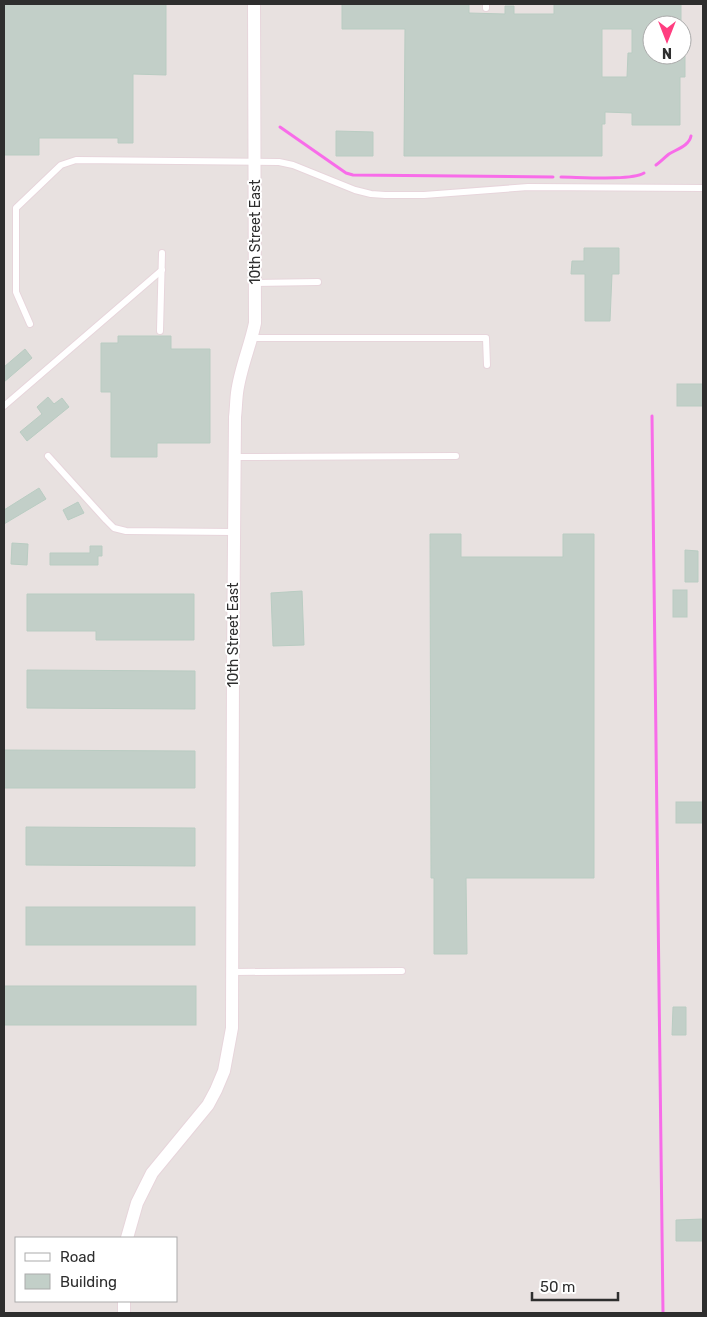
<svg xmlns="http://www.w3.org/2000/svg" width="707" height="1317" font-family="Rubik,sans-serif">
<rect width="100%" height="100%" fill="#e0f0e6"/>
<path fill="#e8e1e0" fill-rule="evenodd" d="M 4,4 L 703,4 L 703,1313 L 4,1313 ZM 652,25 L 682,25 L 682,55 L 652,55 ZM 16,1238 L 176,1238 L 176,1301 L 16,1301 Z"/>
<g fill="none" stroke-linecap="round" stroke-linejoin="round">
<g stroke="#f86ce9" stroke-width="3">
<polyline points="280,127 346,173 353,175 553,177"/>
<path d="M 656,165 C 660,162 664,158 669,154 C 677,149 689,146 691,136"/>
<path d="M 561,177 C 579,177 631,181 644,173"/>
<polyline points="652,416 663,1313"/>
</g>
</g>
<g fill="#c2cfc8" stroke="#b9ccc2" fill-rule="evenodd">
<polygon points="4,4 166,4 166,75 133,74 133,143 118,143 118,138 39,138 39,155 4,155"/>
<path d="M 342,4 L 469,4 L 469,13 L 505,14 L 505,6 L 514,6 L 514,14 L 554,14 L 554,4 L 681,4 L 681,25 L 652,25 L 652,55 L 685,56 L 685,77 L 680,77 L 680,125 L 632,125 L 632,113 L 605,112 L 605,124 L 602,124 L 602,156 L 404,156 L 405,29 L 342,29 ZM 602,29 L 632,29 L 632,53 L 628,53 L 627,77 L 602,77 Z"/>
<polygon points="336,131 373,132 373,156 336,156"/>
<polygon points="584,248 619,248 619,274 612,274 610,321 585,321 585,274 571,274 572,261 584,261"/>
<polygon points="118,336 171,336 171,349 210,349 210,443 157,443 157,457 111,457 111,392 101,392 101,343 118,343"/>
<polygon points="25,349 32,358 4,382 4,367"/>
<rect x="677" y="384" width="26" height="22"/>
<polygon points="48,397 54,404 62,398 69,407 27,441 20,432 42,414 37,407"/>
<polygon points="39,488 46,499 4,524 4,510"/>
<polygon points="78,502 84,513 68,520 63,510"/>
<polygon points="430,534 461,534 461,557 563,557 563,534 594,534 594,878 466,878 467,954 434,954 434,878 431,878"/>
<polygon points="12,543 28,544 27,565 11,564"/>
<polygon points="90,546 102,546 102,556 98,556 98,565 50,565 50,553 90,553"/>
<polygon points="685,550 698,551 698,582 685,582"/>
<rect x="673" y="590" width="14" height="27"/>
<polygon points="302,591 304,645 273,646 271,593"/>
<polygon points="27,594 194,594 194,640 96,640 96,631 27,631"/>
<polygon points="27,670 195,671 195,709 27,708"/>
<polygon points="4,750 195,751 195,788 4,788"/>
<rect x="676" y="802" width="27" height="21"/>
<polygon points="26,827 195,828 195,866 26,865"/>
<rect x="26" y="907" width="169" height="38"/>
<rect x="4" y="986" width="192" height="39"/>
<polygon points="673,1007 686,1007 686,1035 672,1035"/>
<polygon points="703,1219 703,1241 676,1241 676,1220"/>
</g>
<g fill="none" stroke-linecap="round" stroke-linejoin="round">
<g stroke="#e7d5db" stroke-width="8">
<g id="lane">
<polyline points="486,8 486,4"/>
<polyline points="255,283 318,282"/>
<polyline points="30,324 16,292 16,208 61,165 76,160 279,162 293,165 355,190 371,194 385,195 424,195 528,187 703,188"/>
<polyline points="160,331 162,253"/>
<polyline points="252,338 486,338 487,365"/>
<polyline points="4,406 162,270"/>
<polyline points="48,456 106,520 114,528 126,531 234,532"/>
<polyline points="235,457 456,456"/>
<polyline points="233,972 402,971"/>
</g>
</g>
<g stroke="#e7d5db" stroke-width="14">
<g id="street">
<path d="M 127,1238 L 137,1203 L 152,1173 L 208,1105 L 216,1090 L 224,1071 L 232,1028 L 233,666 L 235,417 C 236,409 236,401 237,393 C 240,369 250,347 255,323 L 254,4"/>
<polyline points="124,1313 124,1301"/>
</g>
</g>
<use href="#lane" stroke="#fff" stroke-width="6"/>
<use href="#street" stroke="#fff" stroke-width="12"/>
</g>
<g text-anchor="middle" stroke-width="4" stroke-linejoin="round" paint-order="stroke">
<g font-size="14" fill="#2e2e2e" stroke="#fff">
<text transform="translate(255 232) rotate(-90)" y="5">10th Street East</text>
<text transform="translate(233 635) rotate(-90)" y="5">10th Street East</text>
</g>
</g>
<rect width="707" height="1317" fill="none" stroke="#2e2e2e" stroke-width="10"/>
<rect x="15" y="1237" width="162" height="65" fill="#ffffff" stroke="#ababab"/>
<rect x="25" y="1253" width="25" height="8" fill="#ffffff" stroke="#ababab"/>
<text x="60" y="1262" font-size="15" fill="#2e2e2e">Road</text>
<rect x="25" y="1274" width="25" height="15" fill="#c2cfc8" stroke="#ababab"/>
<text x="60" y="1287" font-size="15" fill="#2e2e2e">Building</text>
<g transform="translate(667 40) rotate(180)"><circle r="24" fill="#ffffff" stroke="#ababab"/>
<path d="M0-4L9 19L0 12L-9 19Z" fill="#ff3e80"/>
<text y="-8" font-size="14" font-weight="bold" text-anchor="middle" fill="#2e2e2e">N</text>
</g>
<path d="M532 1292v8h86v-8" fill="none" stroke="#2e2e2e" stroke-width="2.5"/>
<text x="540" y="1292" font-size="15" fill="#2e2e2e" stroke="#ffffff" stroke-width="4" paint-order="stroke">50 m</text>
</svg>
